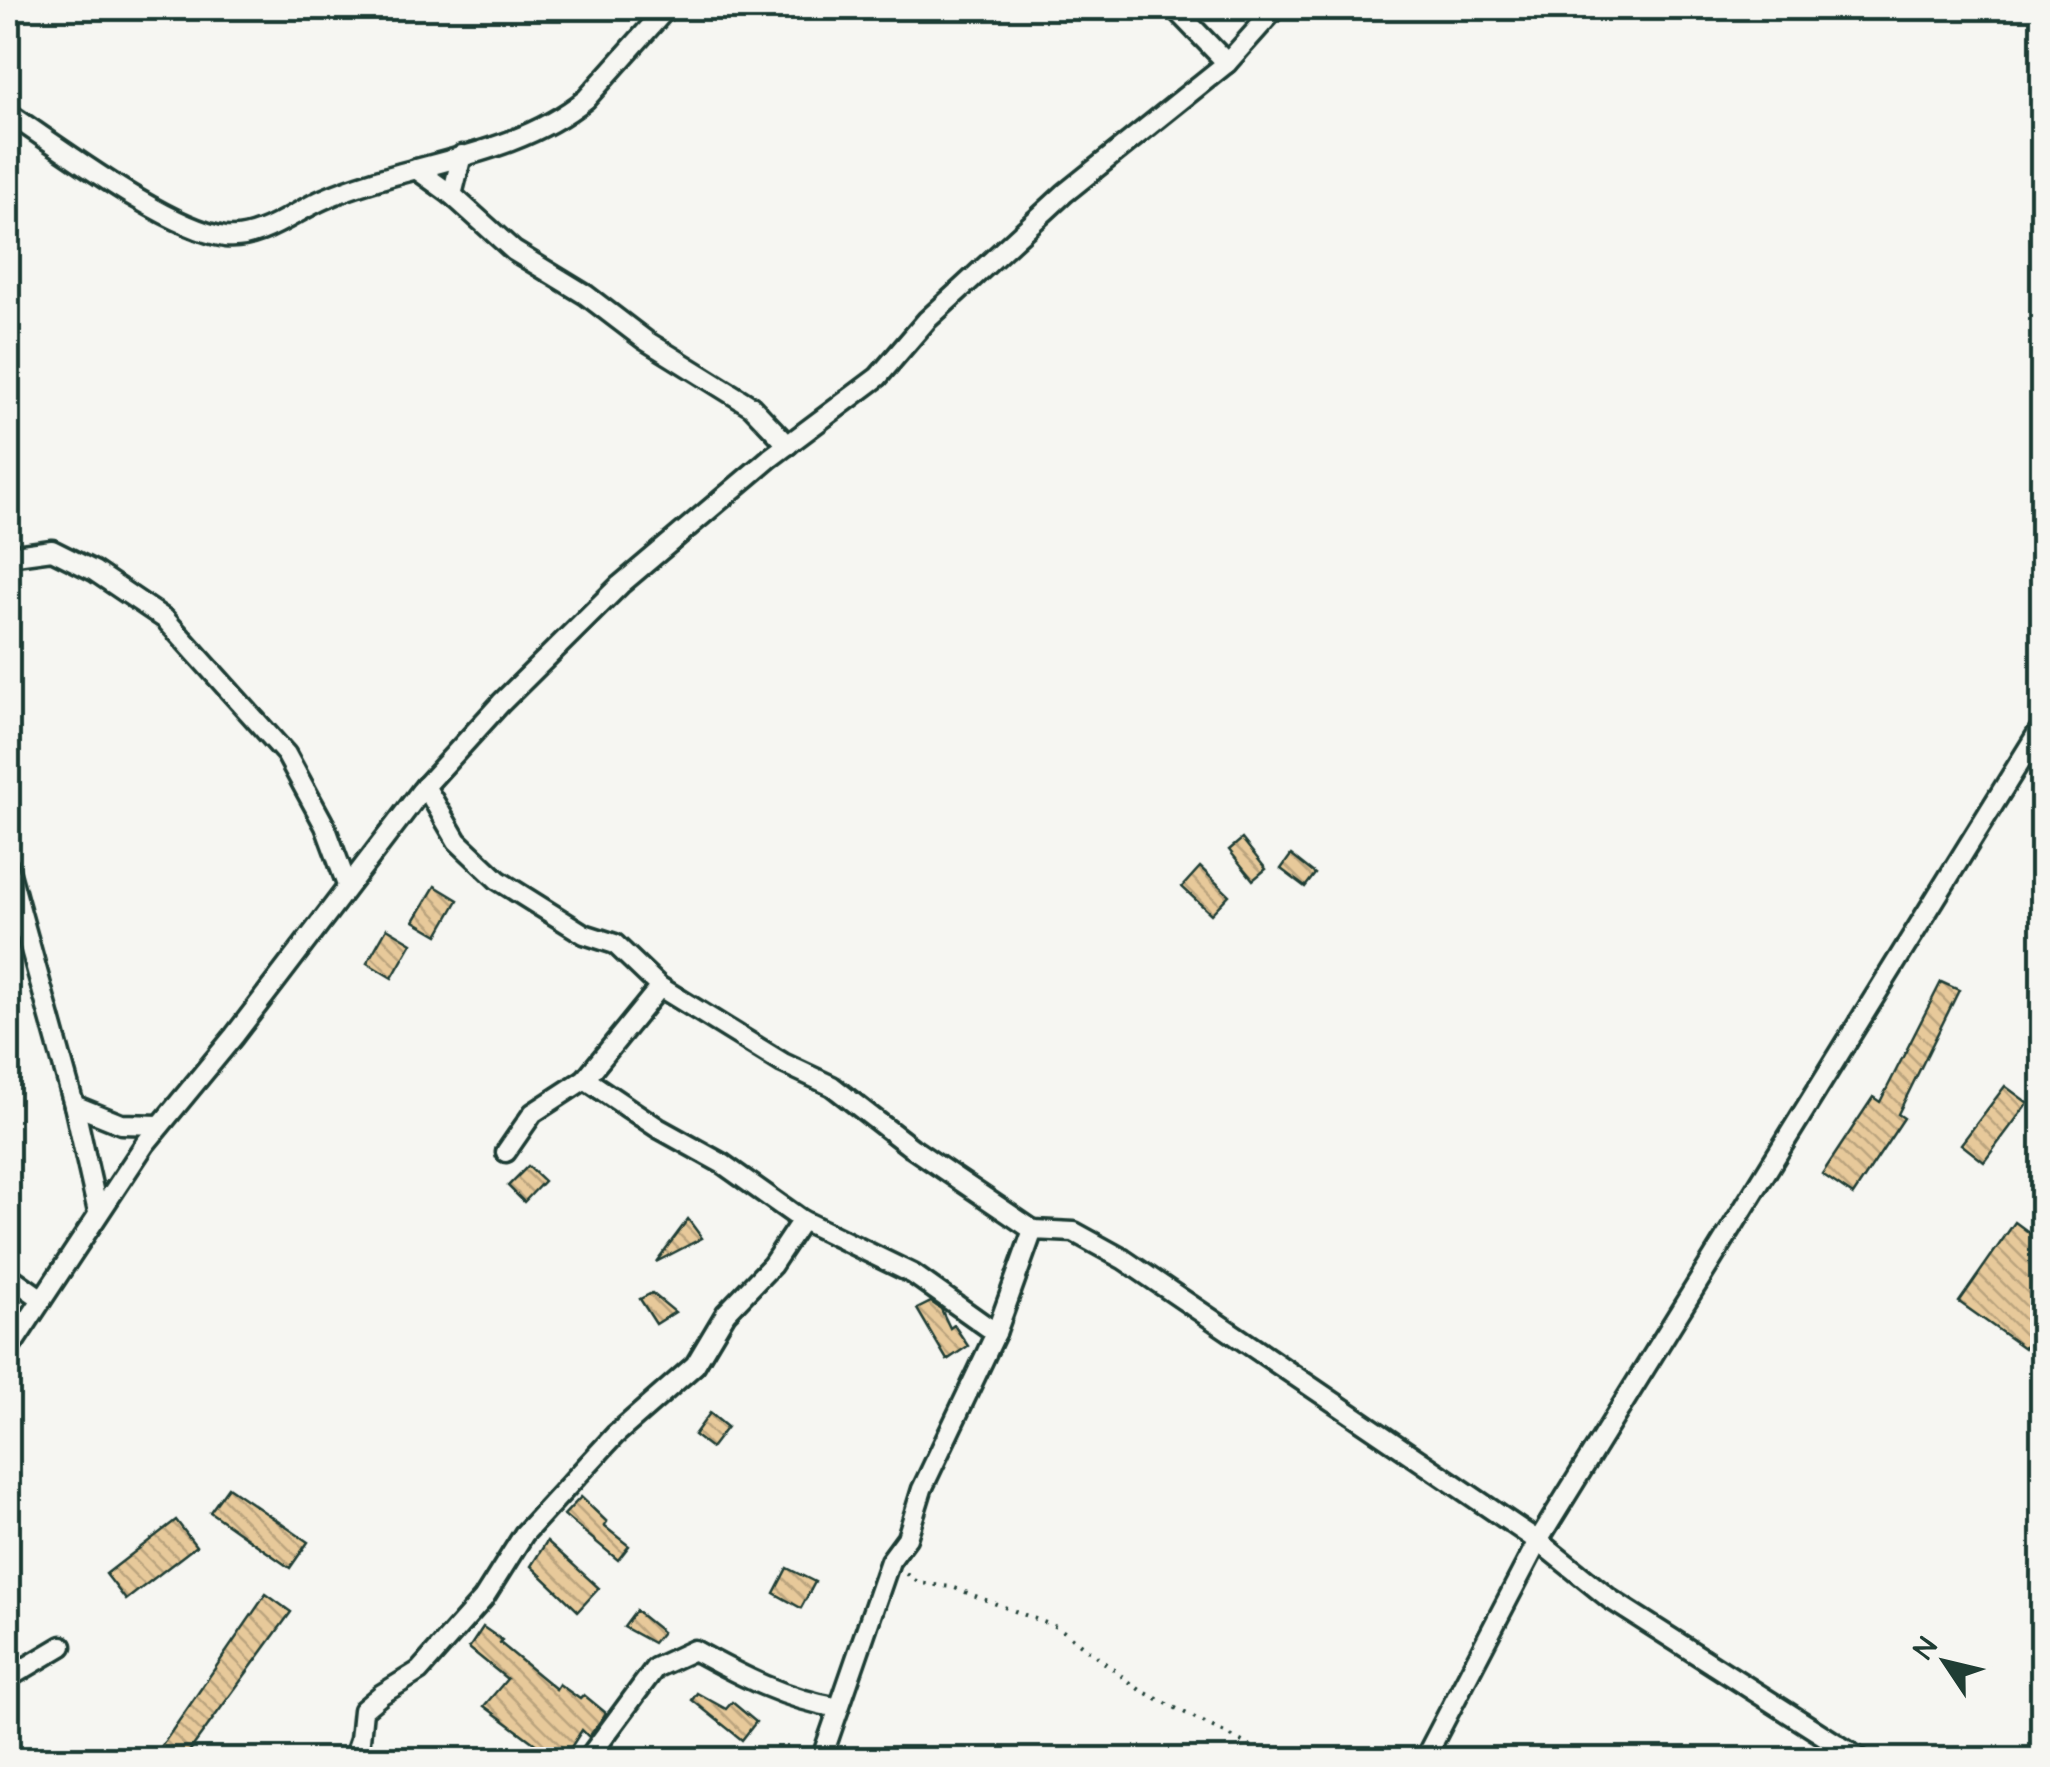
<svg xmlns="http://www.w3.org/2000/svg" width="2050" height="1767" font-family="'Architects Daughter',sans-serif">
<defs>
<pattern id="building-back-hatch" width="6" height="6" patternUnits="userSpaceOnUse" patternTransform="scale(2.5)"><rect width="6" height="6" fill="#e7c99a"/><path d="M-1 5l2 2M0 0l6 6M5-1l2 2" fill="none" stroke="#bba47e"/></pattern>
</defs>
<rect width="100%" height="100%" fill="#f6f6f2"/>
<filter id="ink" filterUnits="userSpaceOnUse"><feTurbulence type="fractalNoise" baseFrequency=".01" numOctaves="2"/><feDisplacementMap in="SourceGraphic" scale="20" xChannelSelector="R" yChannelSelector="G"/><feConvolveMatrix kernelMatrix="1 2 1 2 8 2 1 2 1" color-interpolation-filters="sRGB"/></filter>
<g filter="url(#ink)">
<g fill="url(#building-back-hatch)" stroke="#1f3d34" stroke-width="2.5">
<polygon points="1242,839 1266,869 1253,880 1229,850"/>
<polygon points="1291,855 1315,874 1305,887 1281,869"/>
<polygon points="1200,867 1229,895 1211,914 1182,887"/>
<polygon points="435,886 458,900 438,935 414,921"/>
<polygon points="387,928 412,943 392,978 367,963"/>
<polygon points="1941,982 1959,990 1898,1114 1904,1118 1853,1195 1822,1174 1873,1097 1880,1102"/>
<polygon points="2005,1086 2028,1103 1984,1162 1961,1144"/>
<polygon points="528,1166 544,1181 524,1202 508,1186"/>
<polygon points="688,1219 702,1238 656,1262"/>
<polygon points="2015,1222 2042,1242 2042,1321 2024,1348 1959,1302"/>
<polygon points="652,1293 675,1312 656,1324 640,1299"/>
<polygon points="931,1302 941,1309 950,1328 954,1325 968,1346 947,1360 917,1309"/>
<polygon points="710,1413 727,1427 711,1448 694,1435"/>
<polygon points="228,1487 308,1542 290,1568 210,1512"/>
<polygon points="581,1497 607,1522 604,1526 629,1546 618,1560 564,1515"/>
<polygon points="176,1520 196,1546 126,1600 106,1574"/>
<polygon points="547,1541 599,1588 578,1611 531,1566"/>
<polygon points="787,1568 815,1582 801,1608 774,1593"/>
<polygon points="266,1594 291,1612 183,1760 152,1760"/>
<polygon points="636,1611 662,1632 653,1643 624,1627"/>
<polygon points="483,1627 502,1640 500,1643 556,1689 559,1684 580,1699 584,1695 606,1713 589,1737 582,1730 563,1760 537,1760 542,1749 484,1706 507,1679 469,1648"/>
<polygon points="697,1693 726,1709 732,1702 756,1722 742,1740 692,1700"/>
</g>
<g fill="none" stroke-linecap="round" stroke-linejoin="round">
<g stroke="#1f3d34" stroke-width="25">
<g id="street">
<polyline points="1174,8 1227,63"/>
<path d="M 8,113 C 61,148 166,228 225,237 C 259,241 294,212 324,199 C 408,162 513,159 586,99 L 667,8"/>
<polyline points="416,169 452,195 514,251 586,295 645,340 751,406 788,445"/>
<polyline points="452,195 462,155"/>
<polyline points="8,556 52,550 94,571 165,619 286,754 325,826 347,885"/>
<polyline points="425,786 457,841 498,880 584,934 615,944 660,987 783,1063 832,1086 912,1148 1033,1230"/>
<polyline points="8,866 74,1105 98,1212"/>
<polyline points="585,1079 658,1128 723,1164 802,1220 913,1274 996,1333"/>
<polyline points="74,1105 121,1124 160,1125"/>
<polyline points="506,1152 533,1113 585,1079 660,987"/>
<polyline points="8,1275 42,1299"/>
<polyline points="8,1351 145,1144 234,1036 421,791 501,703 620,585 770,458 878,377 927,320 1065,193 1227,63 1276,8"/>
<polyline points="8,1678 62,1646"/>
<polyline points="353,1760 360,1740 363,1710 382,1694 419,1671 483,1599 524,1534 615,1435 695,1365 726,1313 772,1265 802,1220"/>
<path d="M 587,1760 L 655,1668 L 694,1650 C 741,1676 785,1699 839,1708"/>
<polyline points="821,1760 890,1561 907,1538 922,1489 996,1333 1033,1230 1074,1232 1123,1259 1538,1541 1610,1599 1862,1760"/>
<polyline points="1424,1760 1538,1541 2042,726"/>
</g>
</g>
<polyline stroke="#1f3d34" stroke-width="4" stroke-dasharray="2.5 8" stroke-linecap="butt" points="906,1574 919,1583 952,1587 1059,1628 1140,1690 1278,1760"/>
<use href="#street" stroke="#f6f6f2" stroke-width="18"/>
</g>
</g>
<rect width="2050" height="1767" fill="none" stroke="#f6f6f2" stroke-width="40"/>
<rect x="20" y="20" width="2010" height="1727" fill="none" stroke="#1f3d34" stroke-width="4" filter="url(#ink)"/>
<g transform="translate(1945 1662) rotate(305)" stroke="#f6f6f2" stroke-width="8" paint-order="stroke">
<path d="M0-8L18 38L0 25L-18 38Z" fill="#1f3d34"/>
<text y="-15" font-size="28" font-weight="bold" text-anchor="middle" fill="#1f3d34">N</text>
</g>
</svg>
